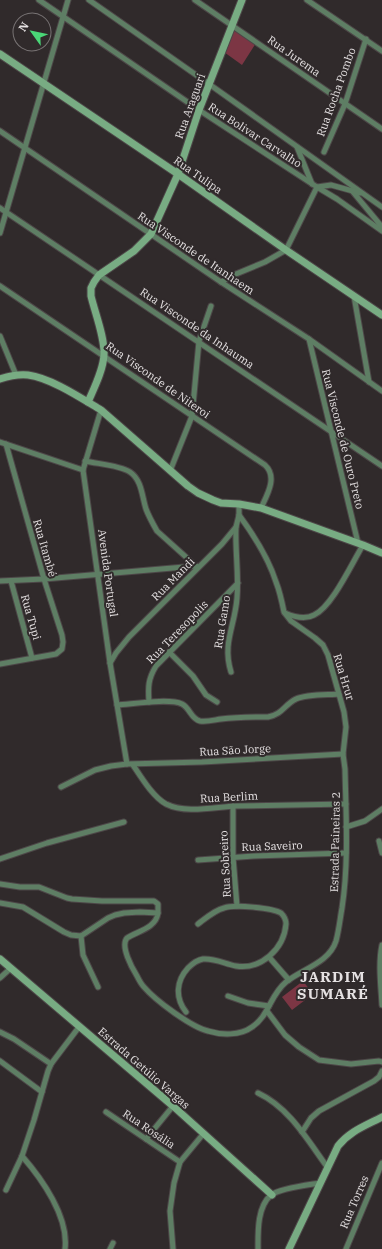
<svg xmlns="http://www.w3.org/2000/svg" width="382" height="1249" font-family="'IBM Plex Serif',serif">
<rect width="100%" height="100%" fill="#302a2b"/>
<g fill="#7c3644">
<polygon points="233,28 256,43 242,65 224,52"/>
<polygon points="303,981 313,994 292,1010 282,997"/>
</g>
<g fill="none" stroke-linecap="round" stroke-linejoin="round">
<g stroke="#4d4748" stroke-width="7">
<g id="minor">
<polyline points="39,0 199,110 317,187 337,199 382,231"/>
<polyline points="89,0 209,84 382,207"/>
<polyline points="195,0 382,129"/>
<polyline points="307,0 382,51"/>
<polyline points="0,131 221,282 309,339 382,391"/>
<polyline points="297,147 312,184"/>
<polyline points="324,152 345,104 366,39"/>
<polyline points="353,192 382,227"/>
<polyline points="0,208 382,466"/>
<polyline points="0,233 68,0"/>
<polyline points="221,282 236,274 265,262 286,250 317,187 331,185 360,193"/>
<path d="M 0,286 L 265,465 C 278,477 267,495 261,508"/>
<polyline points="354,296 369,382"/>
<polyline points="0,336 16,375"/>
<polyline points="309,339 358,543"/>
<polyline points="101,410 83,470 110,663 127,764"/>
<polyline points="0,442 83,470"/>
<path d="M 85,461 C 98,464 119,465 130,472 C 142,480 142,497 146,509 C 149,517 153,524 157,531 L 196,566"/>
<polyline points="170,471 192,416 199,341 211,306"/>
<polyline points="0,581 44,579 196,566"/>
<polyline points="11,581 32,658"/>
<path d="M 285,613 C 294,617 305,620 314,615 C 332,607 352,563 363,545"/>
<polyline points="169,652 193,676 206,695 217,702"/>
<polyline points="110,663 116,653 129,637 222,544 236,527 239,515 239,504"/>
<polyline points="0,664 56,654 62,649 63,642 62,635 44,579 6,444"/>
<path d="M 231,672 C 222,643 235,626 237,598 C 239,575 235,551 236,527"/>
<path d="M 149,702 C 148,687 148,679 156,666 L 238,583"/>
<path d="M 117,705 C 133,704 169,698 182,704 C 190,708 191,719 200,721 C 207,722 214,720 221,719 C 237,717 253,717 268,717 C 283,714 284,705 296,699 C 307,694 327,695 339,694"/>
<path d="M 133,765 C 141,777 153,797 166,804 C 186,814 214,807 236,806 C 272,805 309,805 346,804"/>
<polyline points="61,787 95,770 111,766 127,764 202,762 343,754"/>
<polyline points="233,806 233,857 237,906"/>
<polyline points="346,827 365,821 382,809"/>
<polyline points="379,841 382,853"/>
<polyline points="0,859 47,843 124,822"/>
<polyline points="198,860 254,856 346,853"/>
<polyline points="0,884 20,887 39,887 67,898 72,899 102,901 154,901 158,904 158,913"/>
<path d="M 0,903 L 23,907 L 64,932 L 71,935 L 81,936 L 108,918 L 115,915 L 124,913 L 140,912 L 158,913 C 156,928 138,931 127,938 C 120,946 132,968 137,976 C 139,980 141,984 144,987 C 155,1000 191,1027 208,1031 C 221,1035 240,1036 252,1027 C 269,1016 270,995 286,982 C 302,969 329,963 336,941 C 339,930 340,919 342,908 C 349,862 346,816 345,769 L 343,754 L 346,727 L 344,712 L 328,655 L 323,645 L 315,638 L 291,621 L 284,612 C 282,602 280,592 276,582 C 269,560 253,534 239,515"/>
<polyline points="81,936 83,955 98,987"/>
<path d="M 382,945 C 378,964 381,986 382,1005"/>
<polyline points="269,957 289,980"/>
<polyline points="0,978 11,968"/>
<polyline points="228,996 248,1003 269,1006"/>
<polyline points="267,1011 285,1035 299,1047 319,1060 351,1064 379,1061 382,1062"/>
<path d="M 186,1012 C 175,998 176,981 188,968 C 192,964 197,960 203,959 C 215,958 225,964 236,966 C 261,970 284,949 286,924 C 286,920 284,916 281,913 C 273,908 234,904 224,908 C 215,910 206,918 198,924"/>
<polyline points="0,1032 14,1039 51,1064"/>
<polyline points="0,1061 42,1092"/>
<path d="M 258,1093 C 290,1108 308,1141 328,1168"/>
<polyline points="106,1112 180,1162"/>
<polyline points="302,1132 311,1118 319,1111 374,1081 379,1077 382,1071"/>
<polyline points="146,1139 173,1106"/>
<path d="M 22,1156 C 42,1179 69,1217 65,1249"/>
<polyline points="6,1190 22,1156 34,1120 48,1071 51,1064 79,1027"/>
<polyline points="110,1249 113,1243"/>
<polyline points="173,1249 170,1211 174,1183 180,1162 204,1133"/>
<path d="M 258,1249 C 258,1232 257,1207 271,1195 C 281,1188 308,1185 320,1183"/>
<polyline points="346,1249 382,1163"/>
</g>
</g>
<g stroke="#4d4748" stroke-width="9">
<g id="secondary">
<polyline points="0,54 178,174 286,250 382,315"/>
<path d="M 0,379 C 9,376 18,374 28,375 C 51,378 81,398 101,410 L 188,486 L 198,493 L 213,500 L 221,503 L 239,504 L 261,508 L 363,545 L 382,553"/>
<path d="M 88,402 C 94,388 103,371 104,355 C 105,338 95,313 91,296 L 91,288 L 94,282 L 99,275 L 134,251 L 151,234 L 178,174 L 199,110 L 242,0"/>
<polyline points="0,959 173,1106 272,1195"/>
<path d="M 289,1249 L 338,1146 C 350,1131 365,1126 382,1117"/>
</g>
</g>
<use href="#minor" stroke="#5e7e64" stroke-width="5"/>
<use href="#secondary" stroke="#78ac83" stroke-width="7"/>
</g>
<g text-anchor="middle" stroke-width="4" stroke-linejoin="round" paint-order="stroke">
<g font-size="11" fill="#e5e1e2" stroke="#302a2b">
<text transform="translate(294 56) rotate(35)" y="4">Rua Jurema</text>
<text transform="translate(336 92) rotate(-70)" y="4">Rua Rocha Pombo</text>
<text transform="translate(190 106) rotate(-70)" y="4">Rua Araguari</text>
<text transform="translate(255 135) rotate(33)" y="4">Rua Bolivar Carvalho</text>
<text transform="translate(198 175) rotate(35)" y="4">Rua Tulipa</text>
<text transform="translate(196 253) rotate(34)" y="4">Rua Visconde de Itanhaem</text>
<text transform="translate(197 328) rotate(34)" y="4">Rua Visconde da Inhauma</text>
<text transform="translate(158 380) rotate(35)" y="4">Rua Visconde de Niteroi</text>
<text transform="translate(343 439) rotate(76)" y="4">Rua Visconde de Ouro Preto</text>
<text transform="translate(45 548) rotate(74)" y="4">Rua Itambé</text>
<text transform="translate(108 573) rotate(82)" y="4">Avenida Portugal</text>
<text transform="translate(173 579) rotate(-45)" y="4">Rua Mandi</text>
<text transform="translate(31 617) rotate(74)" y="4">Rua Tupi</text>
<text transform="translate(222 622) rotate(-81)" y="4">Rua Gamo</text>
<text transform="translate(177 632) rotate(-46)" y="4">Rua Teresopolis</text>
<text transform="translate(344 677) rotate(73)" y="4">Rua Hrur</text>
<text transform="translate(235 750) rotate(-3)" y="4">Rua São Jorge</text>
<text transform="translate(229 797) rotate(-3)" y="4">Rua Berlim</text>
<text transform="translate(335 842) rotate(-89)" y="4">Estrada Paineiras 2</text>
<text transform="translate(272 846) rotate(-2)" y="4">Rua Saveiro</text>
<text transform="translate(225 864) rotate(-93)" y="4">Rua Sobreiro</text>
<text transform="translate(144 1068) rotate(41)" y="4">Estrada Getúlio Vargas</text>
<text transform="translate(149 1129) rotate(34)" y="4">Rua Rosália</text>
<text transform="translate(354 1202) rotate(-67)" y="4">Rua Torres</text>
</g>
<g font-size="15" font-weight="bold" letter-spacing="1" fill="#e5e1e2" stroke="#302a2b">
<text x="333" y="982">JARDIM<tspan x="333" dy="17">SUMARÉ</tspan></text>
</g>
</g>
<g transform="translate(32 32) rotate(303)"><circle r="19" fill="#302a2b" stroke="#787374"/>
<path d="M0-3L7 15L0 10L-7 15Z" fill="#4ad677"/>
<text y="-6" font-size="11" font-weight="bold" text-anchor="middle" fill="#e5e1e2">N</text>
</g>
</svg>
